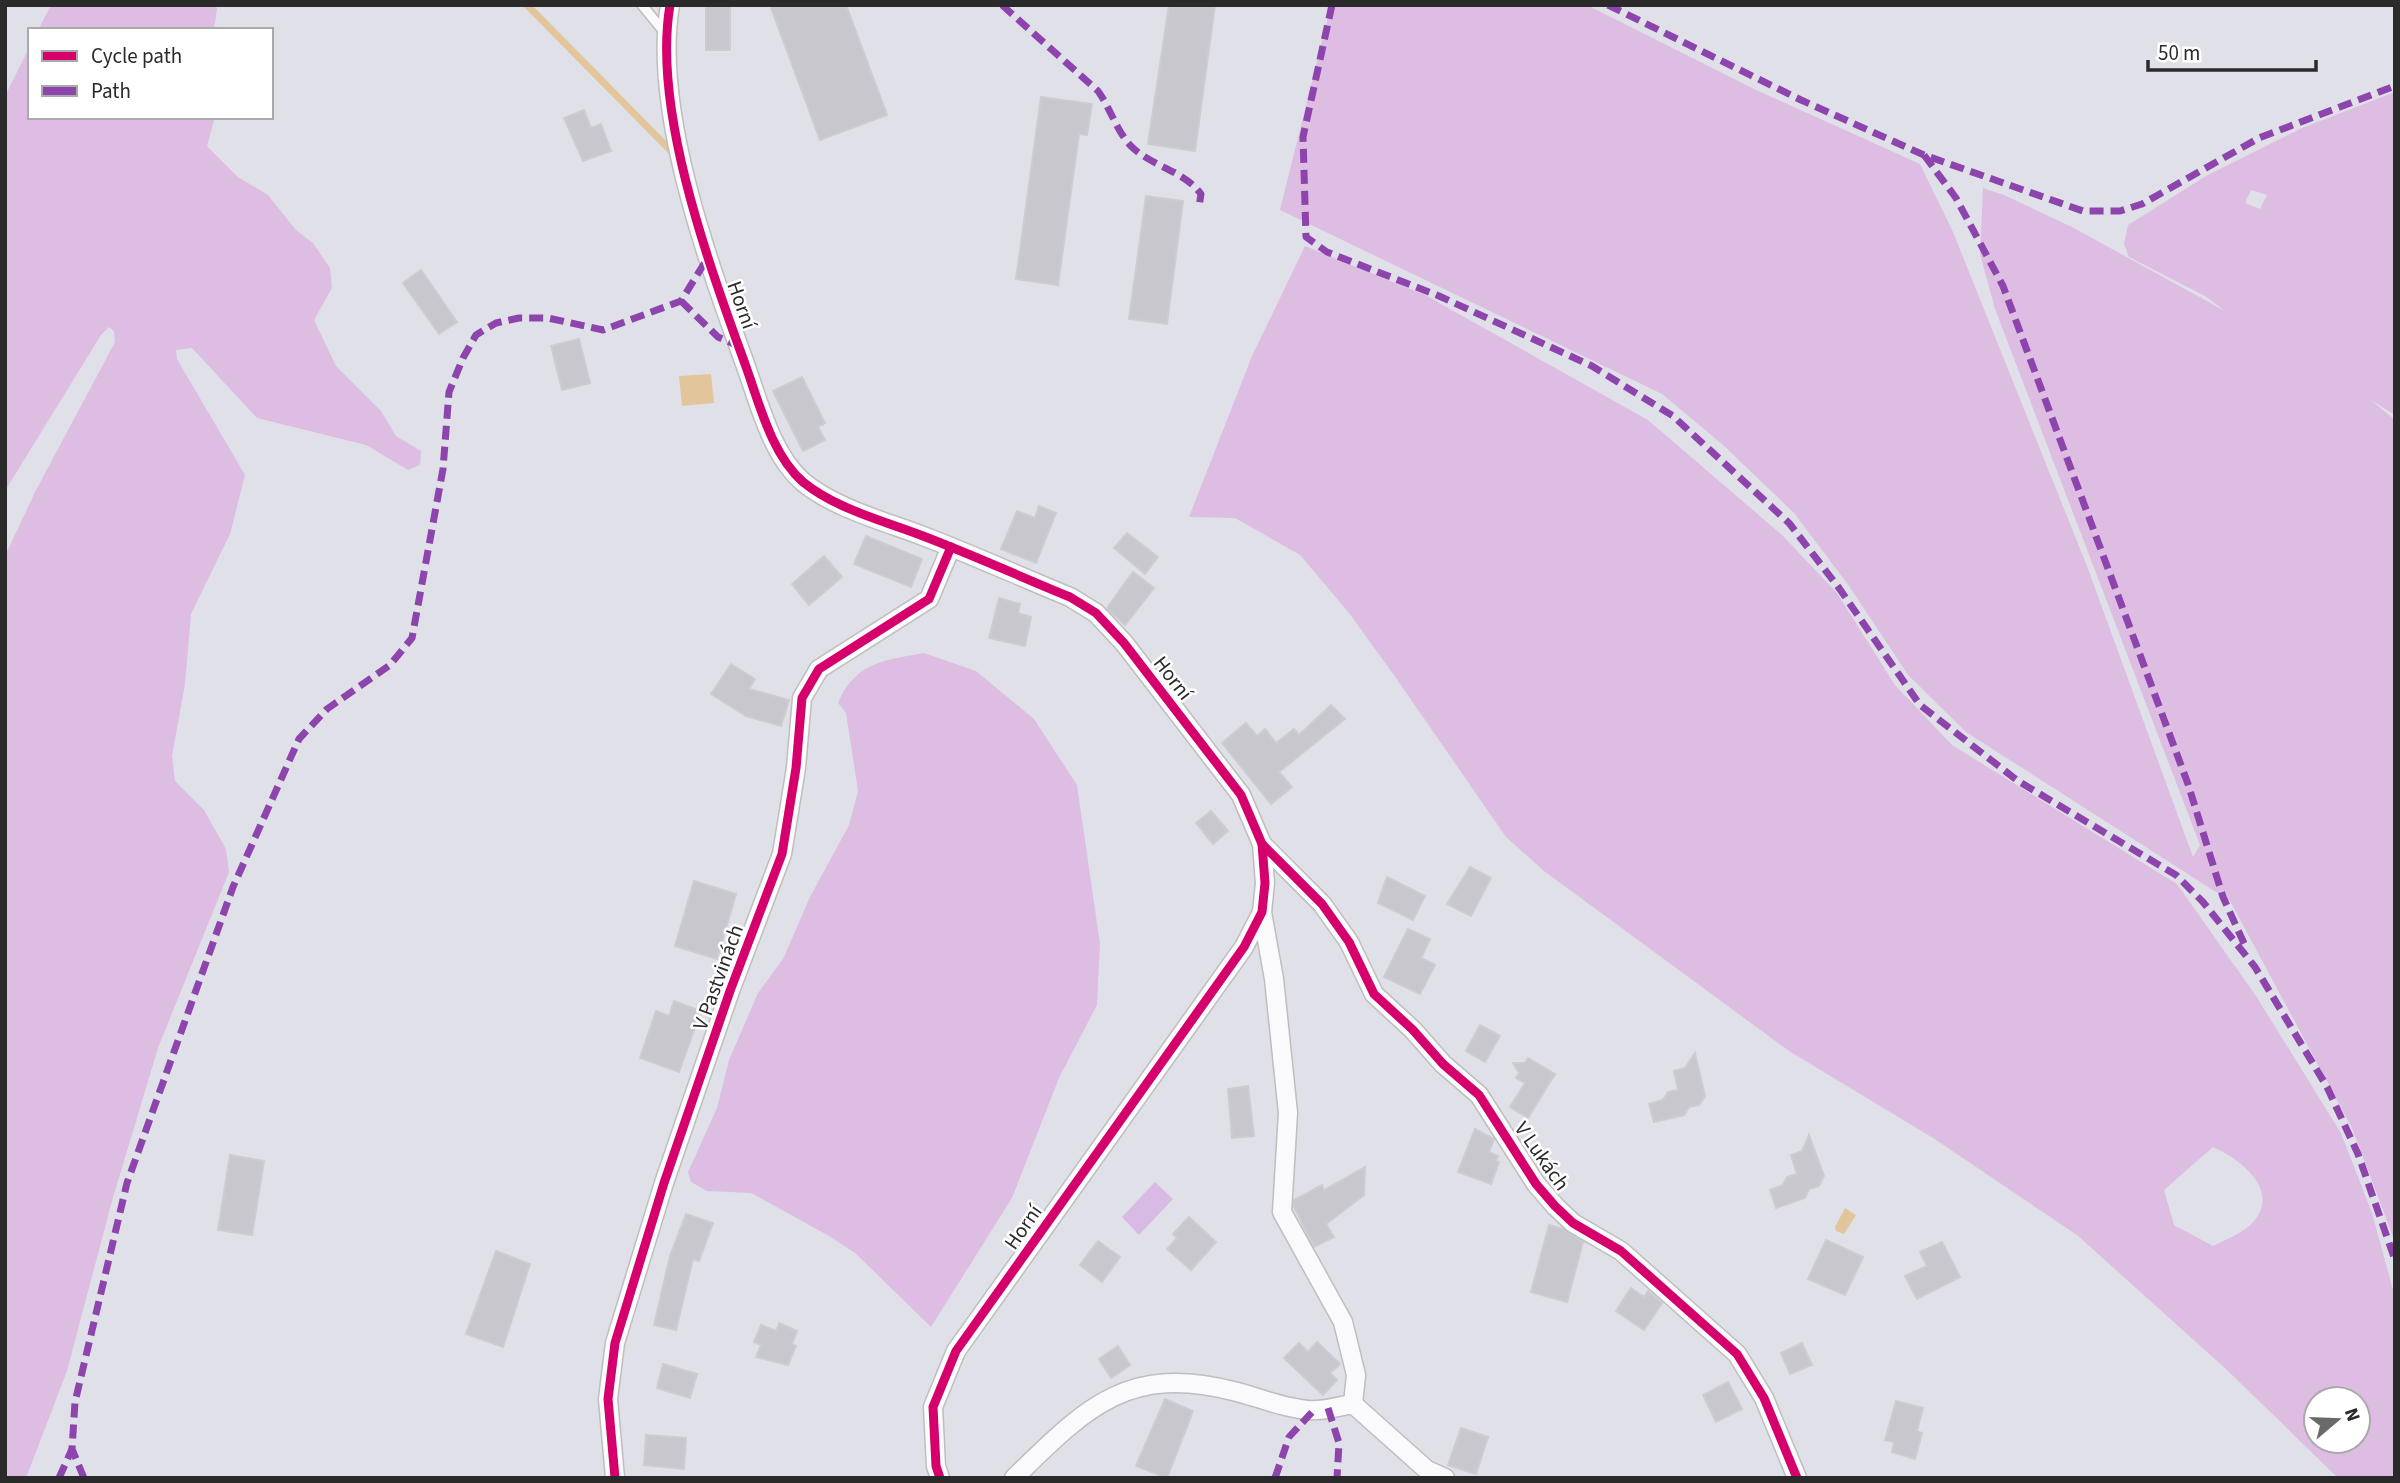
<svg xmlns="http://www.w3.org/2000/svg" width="2400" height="1483" font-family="'Source Sans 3',sans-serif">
<rect width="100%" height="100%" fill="#e0e1e8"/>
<g fill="#debde2" fill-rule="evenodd">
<polygon points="51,5 216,5 217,9 214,30 38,30"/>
<path d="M 1331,5 L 1587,5 L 1754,89 L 1920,164 L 1953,232 L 2087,566 L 2193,857 L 2200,845 L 1995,309 L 1980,254 L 1983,188 L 2004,195 L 2072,227 L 2225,311 L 2205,296 L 2129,257 L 2124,244 L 2128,225 L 2206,176 L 2302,128 L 2395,92 L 2395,415 L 2371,400 L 2395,420 L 2395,1242 L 2352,1128 L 2230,901 L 1966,732 L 1908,675 L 1849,586 L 1794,513 L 1723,445 L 1662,394 L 1280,210 ZM 2251,190 L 2267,195 L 2260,209 L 2245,203 Z"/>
<polygon points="30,46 30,117 215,117 207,146 238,177 268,195 296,230 313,243 330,268 332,288 314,320 336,366 381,411 396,436 421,451 420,465 408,470 366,445 257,418 192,348 176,350 177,359 245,475 230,534 191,614 185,684 172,756 175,781 204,810 226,849 229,872 158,1048 112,1201 67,1371 26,1478 5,1478 5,556 35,492 115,342 114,331 109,327 101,335 5,491 5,96"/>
<path d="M 1305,246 L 1425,295 L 1648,420 L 1782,535 L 1837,593 L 1895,685 L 1952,745 L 2177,884 L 2256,996 L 2341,1133 L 2372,1213 L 2395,1297 L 2395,1478 L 2338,1478 L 2227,1370 L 2077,1235 L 1933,1138 L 1789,1051 L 1544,871 L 1506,837 L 1396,678 L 1349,613 L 1300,555 L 1235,518 L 1189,517 L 1252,356 ZM 2213,1147 C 2238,1158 2281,1189 2254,1221 C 2244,1233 2226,1239 2213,1246 L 2174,1225 L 2164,1190 ZM 2358,1399 L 2358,1441 L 2316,1441 L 2316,1399 Z"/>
<path d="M 924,653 L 976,671 L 1034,719 L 1077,785 L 1100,944 L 1097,1005 L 1059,1078 L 1012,1198 L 931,1327 L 855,1253 L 829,1236 L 751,1193 L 707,1191 L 691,1182 L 688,1172 L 717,1108 L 729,1060 L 758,993 L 783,959 L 810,897 L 849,825 L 858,791 L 846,713 L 838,703 C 855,662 885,660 924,653 Z"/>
</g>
<polygon fill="#d8bae5" points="1155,1182 1173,1199 1139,1235 1122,1217"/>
<g fill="#e3c59b">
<polygon points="711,374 714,403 682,406 679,376"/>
<polygon points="1845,1208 1856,1215 1844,1234 1836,1231 1835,1227"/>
</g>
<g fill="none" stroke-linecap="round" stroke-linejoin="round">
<polyline stroke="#e3c59b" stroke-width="7" points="527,5 675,155"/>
</g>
<g fill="#c7c7cd" stroke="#cccdd3" stroke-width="2">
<rect x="706" y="5" width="24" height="45"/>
<polygon points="770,5 846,5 887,115 820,140"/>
<polygon points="1169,5 1215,5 1195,151 1148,144"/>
<polygon points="1041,97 1092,104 1087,135 1079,134 1058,285 1016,279"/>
<polygon points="584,110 591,128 601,124 611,151 583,161 564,118"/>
<polygon points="1146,196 1183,201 1167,324 1129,319"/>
<polygon points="421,270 457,322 439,334 403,283"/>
<polygon points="579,339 590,383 562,390 551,346"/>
<polygon points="802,377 825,423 818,427 825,440 803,451 773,391"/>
<polygon points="1039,506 1056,513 1036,563 1001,549 1017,511 1035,518"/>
<polygon points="1127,533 1158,557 1145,574 1114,548"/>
<polygon points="866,536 922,559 911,587 854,564"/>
<polygon points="824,556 842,577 809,605 792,584"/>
<polygon points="1133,572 1154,588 1125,625 1107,608"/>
<polygon points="999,598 1020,604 1018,613 1031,617 1025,646 989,638"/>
<polygon points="731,664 755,679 749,689 789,700 781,726 746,716 711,694"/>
<polygon points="1331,705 1345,719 1279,772 1292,787 1271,804 1222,743 1246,723 1257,736 1265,729 1276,743 1294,729 1299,735"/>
<polygon points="1211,811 1228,831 1213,844 1196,823"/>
<polygon points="1470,867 1491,878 1471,916 1447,904"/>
<polygon points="1387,877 1425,896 1413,920 1378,903"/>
<polygon points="694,881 736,894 717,959 675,946"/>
<polygon points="1408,929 1430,939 1421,958 1435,965 1420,994 1384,977"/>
<polygon points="674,1001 701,1011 679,1072 640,1058 656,1011 669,1016"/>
<polygon points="1480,1025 1500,1036 1485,1062 1466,1051"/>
<polygon points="1695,1053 1705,1096 1699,1105 1689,1107 1684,1115 1654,1122 1649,1104 1663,1100 1668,1092 1678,1090 1674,1071 1685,1068"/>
<polygon points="1528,1058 1555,1074 1528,1118 1510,1107 1525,1083 1516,1078 1519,1073 1513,1063 1525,1063"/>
<polygon points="1248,1086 1254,1136 1232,1138 1228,1089"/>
<polygon points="1475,1129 1494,1139 1489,1152 1498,1156 1496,1161 1499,1162 1491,1184 1458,1172"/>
<polygon points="1809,1135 1824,1176 1819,1186 1809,1189 1805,1198 1776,1208 1770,1190 1783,1185 1787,1177 1797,1174 1791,1155 1802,1151"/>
<polygon points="230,1155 264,1161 252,1235 218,1230"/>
<polygon points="1365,1167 1364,1195 1326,1224 1334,1237 1314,1247 1294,1207 1294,1200 1322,1185 1324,1190"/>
<polygon points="686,1214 713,1223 699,1261 693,1259 676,1330 654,1325 670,1256"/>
<polygon points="1189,1217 1216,1242 1191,1270 1167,1249 1177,1238 1173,1234"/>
<polygon points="1549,1225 1563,1229 1583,1242 1567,1302 1531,1292"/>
<polygon points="1826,1240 1863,1257 1845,1295 1808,1279"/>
<polygon points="1098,1241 1120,1257 1102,1282 1080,1265"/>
<polygon points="1942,1242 1960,1277 1917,1299 1905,1276 1927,1266 1920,1252"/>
<polygon points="496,1251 530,1264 503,1347 466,1334"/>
<polygon points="1631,1288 1644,1297 1648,1291 1662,1303 1644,1330 1616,1311"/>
<polygon points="779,1323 797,1331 792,1344 796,1346 788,1365 756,1357 761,1345 754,1342 761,1325 776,1331"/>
<polygon points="1317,1342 1340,1364 1330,1373 1337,1380 1323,1395 1284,1358 1299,1343 1308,1352"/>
<polygon points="1802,1343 1812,1365 1790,1374 1781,1353"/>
<polygon points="1118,1346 1130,1365 1111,1378 1099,1359"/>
<polygon points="663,1364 697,1374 690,1398 657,1388"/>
<polygon points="1728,1382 1742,1409 1716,1422 1703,1395"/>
<polygon points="1165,1399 1193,1411 1167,1478 1136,1466"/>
<polygon points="1896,1401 1923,1408 1917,1431 1922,1433 1915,1459 1892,1452 1894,1442 1885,1440"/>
<polygon points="1461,1428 1488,1437 1476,1474 1448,1465"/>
<polygon points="646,1435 686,1438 684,1469 644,1465"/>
</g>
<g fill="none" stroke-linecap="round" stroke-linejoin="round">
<g stroke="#bebebe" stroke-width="12">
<polyline id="lane" points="642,5 665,33"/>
</g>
<g stroke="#bebebe" stroke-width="21">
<g id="street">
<path d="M 670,5 C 652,111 709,264 745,364 C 759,402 771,454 803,482 C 836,509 884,521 923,536 C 973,555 1021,577 1070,597 L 1096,613 L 1124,643 L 1241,795 L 1262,844 L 1265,883 L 1262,912 L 1244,947 L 956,1351 L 933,1407 L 936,1466 L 940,1478"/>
<polyline points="1262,844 1322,904 1349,942 1374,994 1413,1030 1443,1064 1479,1095 1536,1184 1555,1206 1573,1223 1621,1251 1737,1354 1764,1398 1797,1478"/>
<polyline points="1262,912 1274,979 1288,1113 1282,1212 1343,1322 1356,1375 1353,1404"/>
<polyline points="615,1478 608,1399 615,1343 664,1183 730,991 782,854 796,768 802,698 819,669 929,599 951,547"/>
<path d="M 1014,1478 C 1085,1409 1126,1364 1233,1391 C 1255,1396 1294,1412 1316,1410 C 1328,1410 1340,1406 1353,1404 L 1427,1470 L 1445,1478"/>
</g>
</g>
<use href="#lane" stroke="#fafafc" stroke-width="9"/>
<use href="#street" stroke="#fafafc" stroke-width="18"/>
<g stroke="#8e44ad" stroke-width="7" stroke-dasharray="14 7" stroke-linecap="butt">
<path d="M 1002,5 L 1098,91 C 1111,109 1117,133 1133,148 C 1154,167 1184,171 1201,194 L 1199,207"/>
<polyline points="1332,5 1303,137 1306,237 1327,252 1439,296 1592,366 1673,416 1789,523 1839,588 1920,705 2018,781 2176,875 2203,902 2255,967 2327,1087 2358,1154 2395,1260"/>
<polyline points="1608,5 1801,100 1924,155 2083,211 2120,211 2142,204 2259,138 2395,86"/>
<polyline points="1924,155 1956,198 2003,286 2188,784 2223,897 2247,950"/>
<polyline points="681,301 718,337 738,346"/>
<polyline points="1328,1408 1339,1443 1337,1478"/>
<polyline points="59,1478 72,1449"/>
<polyline points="84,1478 72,1449 75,1402 127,1183 233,887 299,739 327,709 390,665 412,638 443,469 449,392 463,358 476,335 496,323 519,318 548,318 603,330 681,301 707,259"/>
<polyline points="1275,1478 1289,1437 1313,1411"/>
</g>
<g stroke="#fff" stroke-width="13">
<g id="cycleway">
<path d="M 670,5 C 652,111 709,264 745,364 C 759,402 771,454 803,482 C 836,509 884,521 923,536 C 973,555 1021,577 1070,597 L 1096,613 L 1124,643 L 1241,795 L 1262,844 L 1265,883 L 1262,912 L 1244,947 L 956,1351 L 933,1407 L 936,1466 L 940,1478"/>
<polyline points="1262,844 1322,904 1349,942 1374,994 1413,1030 1443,1064 1479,1095 1536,1184 1555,1206 1573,1223 1621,1251 1737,1354 1764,1398 1797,1478"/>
<polyline points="615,1478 608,1399 615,1343 664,1183 730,991 782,854 796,768 802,698 819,669 929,599 951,547"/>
</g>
</g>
<use href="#cycleway" stroke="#d6006c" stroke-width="9"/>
</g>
<g text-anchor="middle" stroke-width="5" stroke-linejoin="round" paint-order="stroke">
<g font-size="21" fill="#2a2a2a" stroke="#fff">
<text transform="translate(742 305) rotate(70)" y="7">Horní</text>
<text transform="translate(1173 678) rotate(52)" y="7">Horní</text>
<text transform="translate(718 977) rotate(-70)" y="7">V Pastvinách</text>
<text transform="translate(1542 1156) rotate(55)" y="7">V Lukách</text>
<text transform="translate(1023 1227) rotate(-55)" y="7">Horní</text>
</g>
</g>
<rect width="2400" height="1483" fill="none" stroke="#2a2a2a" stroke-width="14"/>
<rect x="28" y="28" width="245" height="91" fill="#ffffff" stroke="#aaaaaa" stroke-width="2"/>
<rect x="42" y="51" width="35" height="10" fill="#d6006c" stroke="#aaaaaa" stroke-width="2"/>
<text x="91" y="63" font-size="21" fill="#2a2a2a">Cycle path</text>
<rect x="42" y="86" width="35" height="10" fill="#8e44ad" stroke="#aaaaaa" stroke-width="2"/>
<text x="91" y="98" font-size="21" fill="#2a2a2a">Path</text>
<g transform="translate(2337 1420) rotate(71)"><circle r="33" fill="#ffffff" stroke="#aaaaaa" stroke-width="2"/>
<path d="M0-5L12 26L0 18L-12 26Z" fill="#6a6a6c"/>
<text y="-10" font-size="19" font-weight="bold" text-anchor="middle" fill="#2a2a2a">N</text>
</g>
<path d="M2148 60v10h168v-10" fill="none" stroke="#2a2a2a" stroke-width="3.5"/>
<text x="2158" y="60" font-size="21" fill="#2a2a2a" stroke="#ffffff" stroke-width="5" paint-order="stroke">50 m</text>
</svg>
